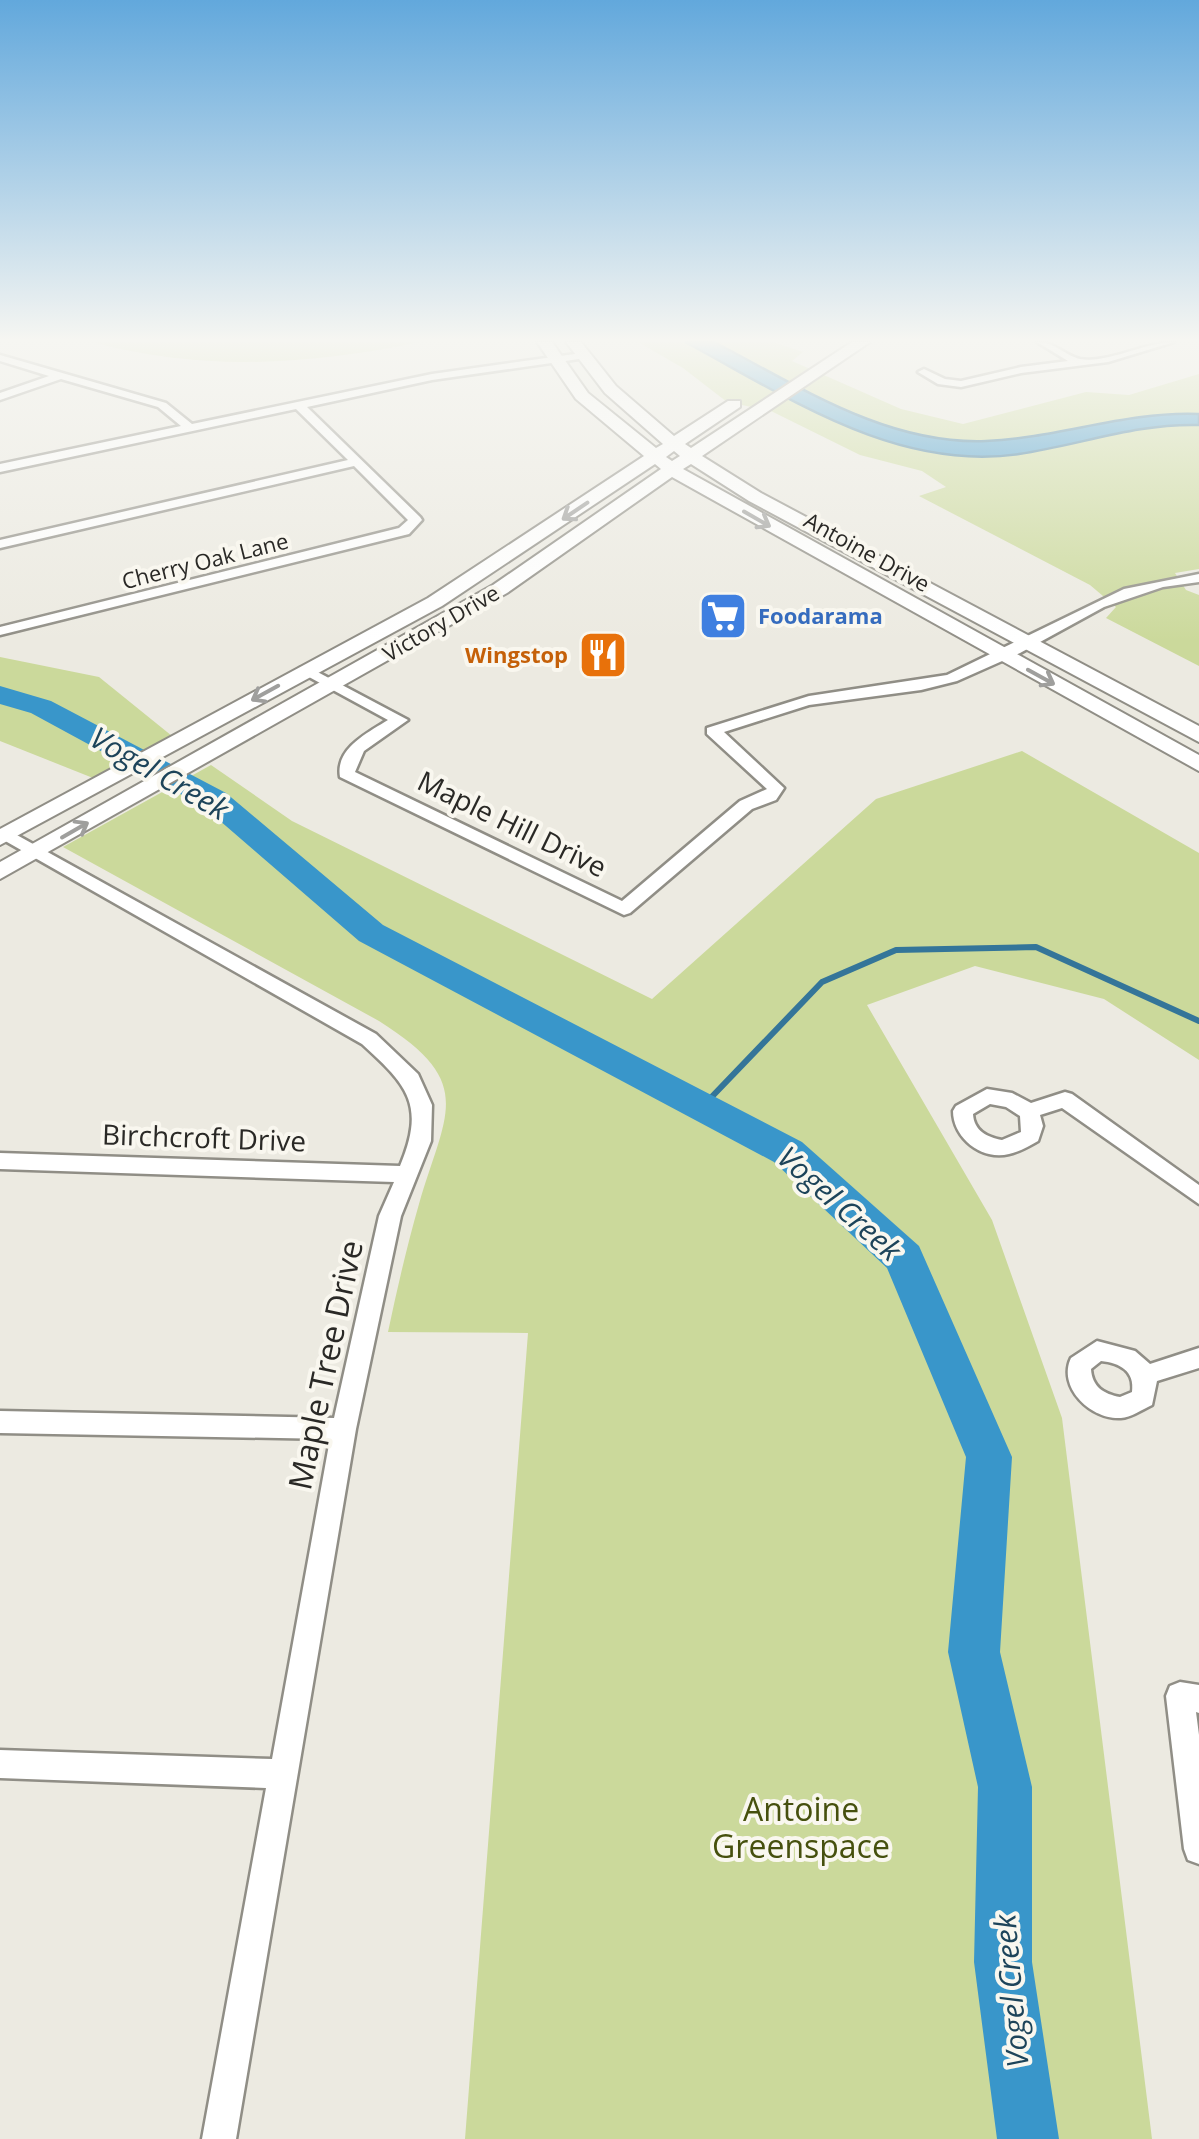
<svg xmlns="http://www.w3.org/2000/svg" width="1199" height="2139" font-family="'Open Sans',sans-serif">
<rect width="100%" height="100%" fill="#eceae1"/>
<g fill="#cbd99b">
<path d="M 92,342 L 420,342 C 308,365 203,372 92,342 Z"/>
<polygon points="638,342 773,342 803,352 792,361 901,409 963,424 1086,392 1129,395 1199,374 1199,569 1175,573 1186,590 1199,595 1199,666 1106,618 1116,607 1090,585 919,496 946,487 922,471 860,455 771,411 727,402 683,368"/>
<polygon points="0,657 99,677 172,736 93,778 0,741"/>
<path d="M 1022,751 L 1199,853 L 1199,1060 L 1104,999 L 975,966 L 867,1005 L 992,1220 L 1062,1418 L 1152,2139 L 465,2139 L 528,1333 L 388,1332 C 397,1289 407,1246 419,1204 C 446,1111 477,1083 379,1021 L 63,847 L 211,765 L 292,821 L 652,999 L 876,799 Z"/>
</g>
<path fill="#3996ca" stroke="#347599" stroke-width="2.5" d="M 685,342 L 714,342 C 799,386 886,445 986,441 C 1059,438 1125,411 1199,414 L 1199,425 C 1137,423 1080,445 1019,454 C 896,472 788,397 685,342 Z"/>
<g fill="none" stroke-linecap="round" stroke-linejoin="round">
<polyline stroke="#347599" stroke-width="6" points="702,1107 822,982 896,950 1036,947 1199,1021"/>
<polygon fill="#3996ca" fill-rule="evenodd" points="0,686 51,701 226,793 383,925 802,1142 919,1246 1012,1457 1000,1652 1032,1787 1032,1962 1059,2139 997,2139 974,1962 978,1787 948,1652 966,1457 887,1268 774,1162 359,941 204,807 31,713 0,704"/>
<g stroke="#908e86" stroke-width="5">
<g id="street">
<path d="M 1037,342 C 1055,342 1064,355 1080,359 C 1106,364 1146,342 1174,342 L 1108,362 L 1021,373 L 961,387 L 938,384 L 918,372 L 924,369 L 945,379 L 961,381 L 1021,367 L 1068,361 Z"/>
<polygon points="582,353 588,356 586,358 432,380 307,407 420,517 422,520 409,534 0,635 0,627 399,528 408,520 354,466 0,548 0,540 348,460 296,409 0,472 0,464 181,426 158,407 61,379 0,400 0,393 49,376 0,361 0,355 166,403 192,424 432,374"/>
<path d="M 1199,574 L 1199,582 L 1163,587 L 1104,607 L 1020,653 L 957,681 L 921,690 L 809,705 L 724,732 L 784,788 L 776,800 L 752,809 L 630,913 L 624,915 L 340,777 C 335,749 367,733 388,720 L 298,671 L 300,668 L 310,668 L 408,720 L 364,751 L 355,772 L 622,901 L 740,801 L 767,789 L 707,734 L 707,728 L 809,696 L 947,675 L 1124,589 Z"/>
<path d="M 6,829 L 376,1034 L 418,1074 L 432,1105 L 431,1141 L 401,1216 L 356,1429 L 236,2139 L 202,2139 L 266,1788 L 0,1778 L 0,1750 L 272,1759 L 330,1439 L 0,1433 L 0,1411 L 334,1418 L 379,1216 L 394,1182 L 0,1169 L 0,1153 L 400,1166 C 426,1104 407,1085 362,1044 L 0,838 L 0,830 Z"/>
<path d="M 987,1089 L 1012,1093 L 1031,1103 L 1065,1092 L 1072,1094 L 1199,1185 L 1199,1204 L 1062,1108 L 1040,1115 L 1043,1126 L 1038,1141 C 1029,1146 1019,1152 1009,1154 C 982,1161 953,1138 953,1111 L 956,1106 ZM 990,1104 L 1006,1107 L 1020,1116 L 1021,1132 L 1002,1140 C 987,1137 974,1131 973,1114 Z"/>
<path d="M 1097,1341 L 1135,1351 L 1150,1364 L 1199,1348 L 1199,1368 L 1157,1381 L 1152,1405 C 1143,1409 1130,1418 1121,1418 C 1091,1420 1057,1387 1071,1358 ZM 1101,1361 C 1120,1363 1135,1371 1132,1392 L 1120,1397 C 1104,1394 1092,1387 1091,1369 Z"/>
<polygon points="1180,1682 1199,1685 1199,1713 1196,1712 1199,1735 1199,1864 1188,1860 1184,1849 1166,1696 1170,1686"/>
</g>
</g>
<g stroke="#908e86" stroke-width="4">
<path id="secondary" d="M 537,342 L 552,342 L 588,393 L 656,448 L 663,444 L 605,393 L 566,342 L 581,342 L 616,386 L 674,436 L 728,401 L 740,401 L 740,407 L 685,444 L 691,448 L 852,342 L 870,342 L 702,456 L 761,493 L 1199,726 L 1199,742 L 749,501 L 691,464 L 683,469 L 1199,755 L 1199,771 L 672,477 L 507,593 L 0,879 L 0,862 L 493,585 L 661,469 L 655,464 L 442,606 L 0,845 L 0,829 L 428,598 L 644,456 L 576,399 ZM 674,451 L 680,456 L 672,461 L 666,457 Z"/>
</g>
<use href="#street" fill="#fff" fill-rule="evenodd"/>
<use href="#secondary" fill="#fff" fill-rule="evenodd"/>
</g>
<defs><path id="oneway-shaft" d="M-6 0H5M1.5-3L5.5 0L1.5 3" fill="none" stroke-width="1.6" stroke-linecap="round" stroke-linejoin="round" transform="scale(2.5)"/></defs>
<g stroke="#9f9f9d">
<use href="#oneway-shaft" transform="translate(575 511) rotate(146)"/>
<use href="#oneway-shaft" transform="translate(757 519) rotate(30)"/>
<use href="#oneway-shaft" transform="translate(1041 677) rotate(29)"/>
<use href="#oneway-shaft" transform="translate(265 693) rotate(151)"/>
<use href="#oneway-shaft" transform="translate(75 830) rotate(-30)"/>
</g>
<linearGradient id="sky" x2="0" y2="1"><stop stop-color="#62a8dc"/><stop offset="0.53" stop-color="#f6f6f2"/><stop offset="1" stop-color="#f6f6f2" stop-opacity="0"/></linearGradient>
<rect width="1199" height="642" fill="url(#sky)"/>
<defs>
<g id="supermarket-square" transform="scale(2.5)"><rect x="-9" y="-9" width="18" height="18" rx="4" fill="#3f7fe0" stroke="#f9f7ef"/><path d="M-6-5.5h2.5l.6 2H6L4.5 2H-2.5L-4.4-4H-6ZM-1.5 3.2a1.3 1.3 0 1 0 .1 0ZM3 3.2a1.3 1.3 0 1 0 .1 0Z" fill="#fff"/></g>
<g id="restaurant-square" transform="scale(2.5)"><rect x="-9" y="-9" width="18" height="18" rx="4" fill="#e8710a" stroke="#f9f7ef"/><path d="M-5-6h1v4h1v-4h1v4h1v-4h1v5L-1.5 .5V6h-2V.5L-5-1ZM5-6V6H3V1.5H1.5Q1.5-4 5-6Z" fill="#fff"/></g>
</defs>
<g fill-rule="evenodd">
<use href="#supermarket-square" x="723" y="616"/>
<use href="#restaurant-square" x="603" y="655"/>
</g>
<g text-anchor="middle" stroke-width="8" stroke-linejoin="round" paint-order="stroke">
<g font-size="22" fill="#2a2926" stroke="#f9f7ef">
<text transform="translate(867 552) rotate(29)" y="8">Antoine Drive</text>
<text transform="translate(205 561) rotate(-14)" y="8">Cherry Oak Lane</text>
<text transform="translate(441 623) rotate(-30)" y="8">Victory Drive</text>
</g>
<g font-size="22" font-weight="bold" fill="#366cbe" stroke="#f9f7ef" text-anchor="start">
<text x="758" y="624">Foodarama</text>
</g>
<g font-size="22" font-weight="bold" fill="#c56008" stroke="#f9f7ef" text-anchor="end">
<text x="568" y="663">Wingstop</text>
</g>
<g font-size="28" fill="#2a2926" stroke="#f9f7ef">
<text transform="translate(512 824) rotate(26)" y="10">Maple Hill Drive</text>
<text transform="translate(204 1138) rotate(2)" y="10">Birchcroft Drive</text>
</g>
<g font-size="30" font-style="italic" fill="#1d445a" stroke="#f9f7ef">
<text transform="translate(159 774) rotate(30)" y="10">Vogel Creek</text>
<text transform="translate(839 1204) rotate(42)" y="10">Vogel Creek</text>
<text transform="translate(1012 1991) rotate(-95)" y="10">Vogel Creek</text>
</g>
<g font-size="32" fill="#2a2926" stroke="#f9f7ef">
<text transform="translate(326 1365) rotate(-78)" y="11">Maple Tree Drive</text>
</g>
<g font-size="32" fill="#46500e" stroke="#f9f7ef">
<text x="801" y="1821">Antoine<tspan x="801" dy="37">Greenspace</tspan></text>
</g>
</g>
</svg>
